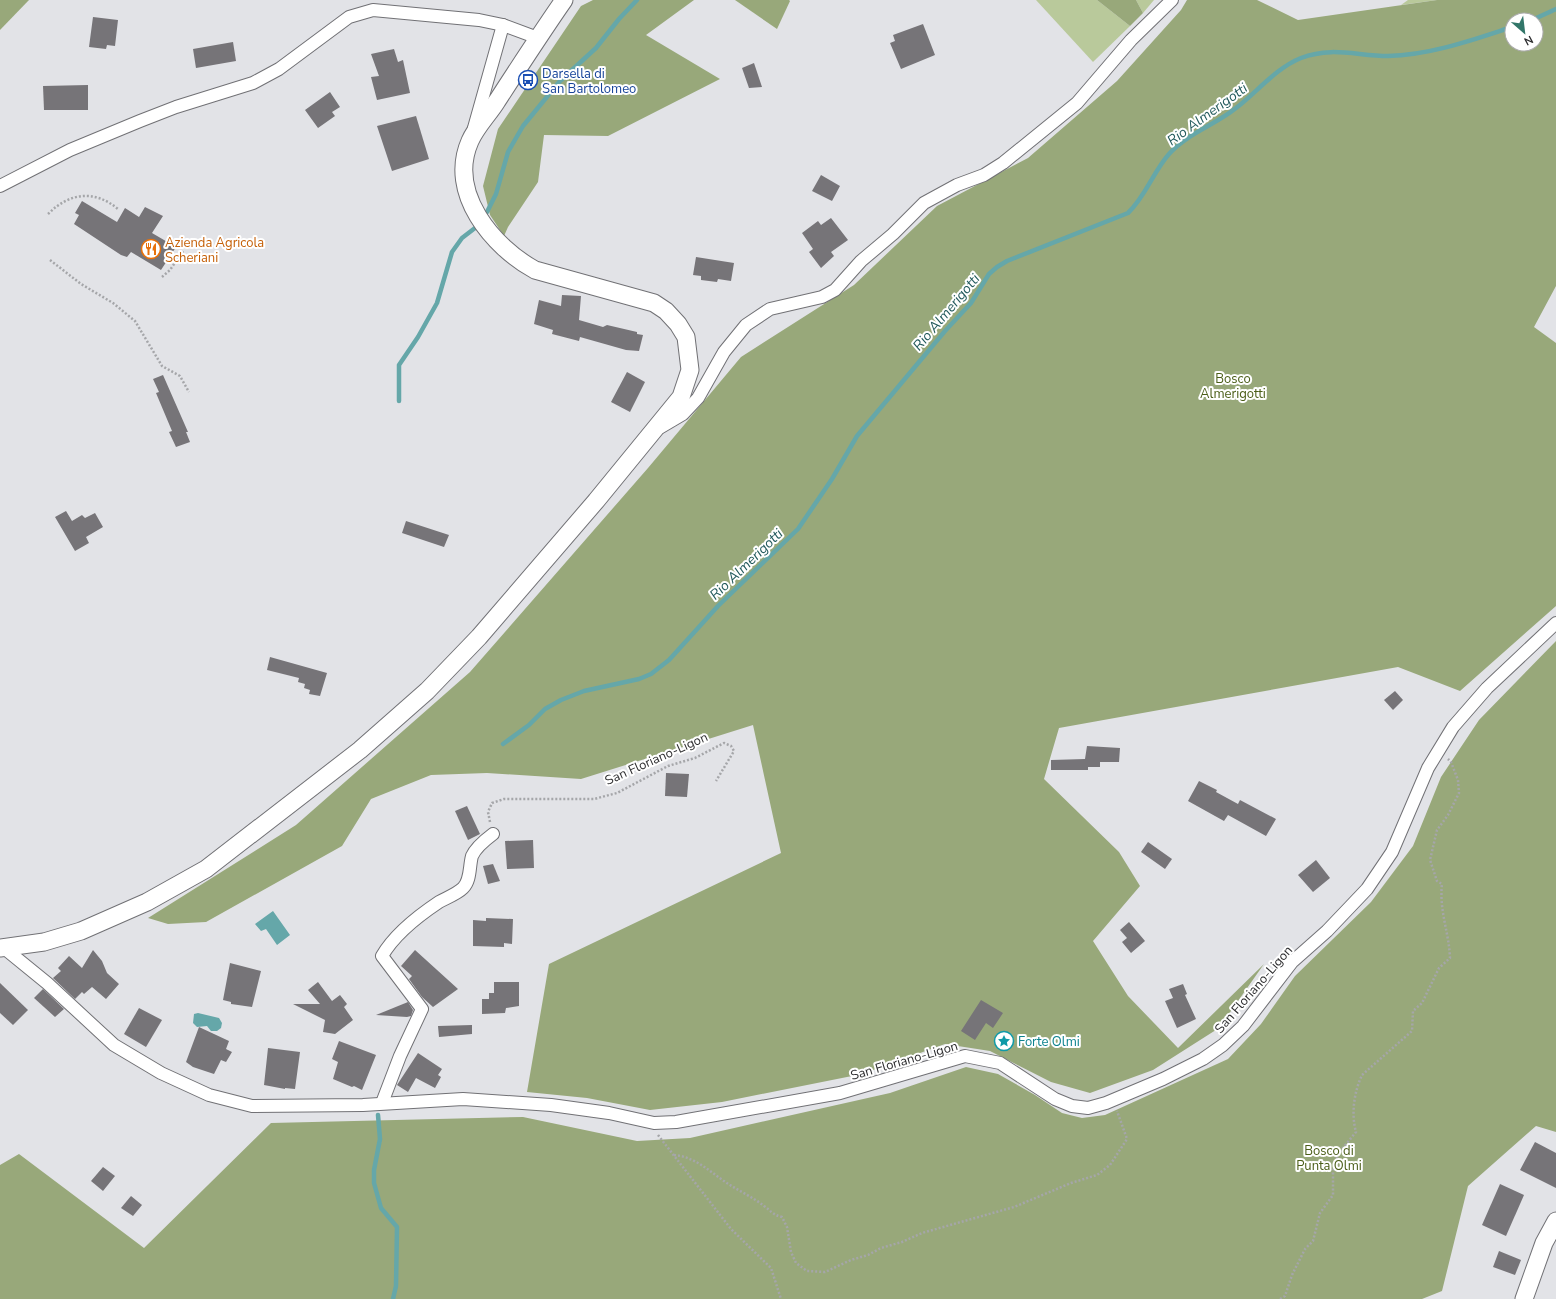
<svg xmlns="http://www.w3.org/2000/svg" width="1556" height="1299" font-family="'Nunito Sans',sans-serif">
<rect width="100%" height="100%" fill="#e2e3e7"/>
<g fill="#b9c99b">
<polygon points="1036,0 1097,0 1130,26 1093,62"/>
<polygon points="1136,0 1154,0 1143,13"/>
<polygon points="1408,0 1437,0 1401,5"/>
</g>
<g fill="#98a87a" fill-rule="evenodd">
<polygon points="0,0 29,0 0,30"/>
<polygon points="593,0 694,0 646,35 720,79 608,136 544,135 538,182 508,227 504,236 490,215 483,186 498,129 581,6"/>
<polygon points="735,0 789,0 790,1 777,29"/>
<polygon points="1097,0 1136,0 1143,13 1130,26"/>
<path d="M 1187,0 L 1257,0 L 1298,20 L 1437,0 L 1556,0 L 1556,286 L 1534,327 L 1556,343 L 1556,606 L 1460,691 L 1398,667 L 1059,728 L 1044,779 L 1119,852 L 1140,886 L 1093,941 L 1128,996 L 1178,1048 L 1264,964 L 1219,1028 L 1153,1070 L 1090,1093 L 1051,1082 L 990,1051 L 945,1044 L 862,1074 L 722,1102 L 650,1110 L 587,1098 L 527,1092 L 549,964 L 781,853 L 753,725 L 581,779 L 487,773 L 431,775 L 371,799 L 342,846 L 206,922 L 168,924 L 148,918 L 296,825 L 470,672 L 648,468 L 741,357 L 854,285 L 937,206 L 1028,158 L 1117,81 L 1181,10 ZM 1512,20 L 1536,20 L 1536,44 L 1512,44 Z"/>
<polygon points="1556,641 1556,1132 1536,1126 1468,1186 1442,1291 1422,1299 0,1299 0,1165 19,1154 144,1248 271,1123 523,1117 637,1141 690,1138 890,1093 966,1067 998,1074 1035,1095 1062,1113 1082,1118 1105,1115 1228,1059 1261,1024 1295,976 1371,902 1413,846 1441,777 1479,720"/>
</g>
<g fill="#65a7a9">
<polygon points="273,911 290,935 277,945 266,929 261,931 255,924"/>
<polygon points="198,1013 219,1018 222,1023 221,1028 217,1031 211,1031 207,1026 197,1027 193,1023 194,1014"/>
</g>
<g fill="none" stroke-linecap="round" stroke-linejoin="round">
<g stroke="#65a7a9" stroke-width="4.5">
<polyline points="1532,20 1556,9"/>
<polyline points="487,212 496,194 508,152 523,126 560,81 596,48 619,19 637,0"/>
<polyline points="399,401 399,365 418,337 437,303 452,252 462,238 475,228"/>
<path d="M 503,744 L 529,725 L 545,709 L 561,700 L 584,691 L 639,679 L 651,674 L 669,660 L 718,606 L 798,529 L 832,479 L 857,436 L 945,331 L 971,303 L 989,274 L 997,267 L 1007,261 L 1128,213 C 1146,196 1153,172 1169,154 C 1188,133 1215,125 1236,108 C 1257,92 1276,68 1301,58 C 1332,46 1357,56 1388,56 C 1431,55 1472,40 1512,27"/>
<polyline points="378,1115 380,1139 374,1170 374,1183 381,1208 397,1227 396,1286 393,1299"/>
</g>
</g>
<g fill="#767478">
<polygon points="93,17 118,20 115,46 107,45 106,49 89,47"/>
<polygon points="923,24 935,55 901,69 890,43 895,41 893,35"/>
<polygon points="233,42 236,61 196,68 193,49"/>
<polygon points="394,49 398,62 403,60 410,93 377,100 371,77 379,76 371,54"/>
<polygon points="754,63 762,87 749,88 742,68"/>
<polygon points="88,85 88,110 44,110 43,86"/>
<polygon points="330,92 340,107 332,112 335,116 318,128 305,110"/>
<polygon points="416,116 429,159 392,171 377,126"/>
<polygon points="821,175 840,186 832,201 812,191"/>
<polygon points="82,201 117,222 125,208 139,217 145,207 163,216 152,233 176,247 161,270 131,252 127,257 121,255 74,224 79,215 75,213"/>
<polygon points="831,218 848,240 831,252 834,256 821,268 809,252 813,249 802,233 818,221 821,225"/>
<polygon points="696,257 734,263 731,281 718,279 717,282 701,280 701,276 693,275"/>
<polygon points="562,295 581,296 579,320 603,327 607,325 637,332 637,334 643,335 639,351 626,350 580,337 579,341 552,334 553,330 534,324 539,300 561,306"/>
<polygon points="627,372 645,382 630,412 611,402"/>
<polygon points="163,375 188,432 186,432 190,442 176,447 169,432 172,431 156,393 159,392 153,379"/>
<polygon points="66,511 72,521 82,515 85,518 95,513 103,527 86,537 89,543 75,551 55,517"/>
<polygon points="406,521 449,535 444,547 402,533"/>
<polygon points="270,657 327,673 320,696 309,694 310,690 304,688 305,684 298,682 299,678 267,670"/>
<polygon points="1395,691 1403,700 1393,710 1384,700"/>
<polygon points="1087,746 1120,748 1119,762 1100,762 1100,767 1088,767 1088,770 1051,770 1051,760 1085,759"/>
<polygon points="666,773 689,774 687,797 665,796"/>
<polygon points="1199,781 1217,790 1216,792 1238,804 1240,800 1276,819 1266,836 1228,815 1224,821 1188,801"/>
<polygon points="467,806 480,834 468,840 455,811"/>
<polygon points="533,840 534,868 507,869 505,841"/>
<polygon points="1148,842 1172,859 1165,869 1141,852"/>
<polygon points="1316,860 1330,878 1313,892 1298,875"/>
<polygon points="493,864 500,881 488,884 483,866"/>
<polygon points="486,918 513,919 512,944 504,943 504,947 473,946 473,920 486,921"/>
<polygon points="1129,922 1145,941 1131,953 1122,942 1127,938 1120,930"/>
<polygon points="93,950 102,961 107,973 119,984 106,999 92,987 84,994 82,992 75,999 53,978 61,971 58,968 69,956 82,968"/>
<polygon points="415,950 458,989 433,1007 422,997 409,979 412,976 401,966"/>
<polygon points="230,963 261,971 252,1007 231,1004 231,1002 223,1000"/>
<polygon points="318,982 332,1001 340,995 347,1004 344,1007 353,1020 335,1034 323,1032 325,1020 293,1004 320,1004 308,990"/>
<polygon points="494,982 519,982 519,1006 506,1008 505,1013 482,1014 482,999 489,999 489,993 494,993"/>
<polygon points="0,983 28,1010 13,1025 0,1013"/>
<polygon points="1183,984 1187,994 1185,995 1196,1019 1177,1028 1165,1001 1173,998 1169,989"/>
<polygon points="43,989 64,1009 55,1017 34,998"/>
<polygon points="981,1000 1003,1013 993,1028 986,1023 975,1040 961,1031"/>
<polygon points="408,1002 413,1010 411,1016 407,1017 376,1015"/>
<polygon points="139,1008 162,1020 146,1047 124,1034"/>
<polygon points="472,1025 472,1034 439,1037 438,1026"/>
<polygon points="199,1027 229,1041 226,1049 232,1052 226,1062 221,1060 214,1074 193,1067 186,1062"/>
<polygon points="339,1041 376,1055 362,1090 354,1086 352,1087 333,1079 338,1062 332,1059"/>
<polygon points="268,1048 300,1052 295,1089 285,1088 285,1089 264,1085"/>
<polygon points="418,1053 442,1069 438,1075 441,1077 435,1088 416,1078 408,1092 397,1085"/>
<polygon points="1535,1142 1556,1153 1556,1188 1520,1170"/>
<polygon points="103,1167 115,1176 103,1191 91,1181"/>
<polygon points="1500,1184 1524,1195 1506,1236 1482,1225"/>
<polygon points="131,1196 142,1205 133,1216 121,1208"/>
<polygon points="1499,1251 1521,1260 1515,1275 1493,1267"/>
</g>
<g fill="none" stroke-linecap="round" stroke-linejoin="round">
<g stroke="#717175" stroke-width="14">
<g id="street">
<polyline points="474,128 503,25"/>
<polyline points="0,186 70,150 140,121 176,107 253,83 279,69 349,17 373,10 479,20 503,25 538,38"/>
<polyline points="661,427 683,414 698,398 724,352 746,325 770,309 822,297 835,290 861,261 893,234 924,203 957,185 984,175 1003,163 1077,103 1131,40 1172,0"/>
<polyline points="4,948 47,983 114,1045 161,1073 209,1095 252,1106 363,1105 463,1099 551,1105 609,1113 654,1123 676,1122 840,1093 965,1056 1000,1063 1055,1099 1072,1106 1088,1108 1106,1103 1163,1079 1203,1059 1223,1045 1243,1026 1292,962 1327,931 1367,889 1392,852 1428,768 1453,727 1487,688 1556,623"/>
<path d="M 382,1103 L 400,1056 L 422,1009 L 382,956 C 394,935 418,916 439,902 C 446,898 457,894 463,888 C 471,880 469,867 472,856 C 476,847 485,840 493,834"/>
</g>
</g>
<g stroke="#717175" stroke-width="19">
<g id="secondary">
<path d="M 0,948 L 44,942 L 81,931 L 147,902 L 206,869 L 360,750 L 427,691 L 479,637 L 596,501 L 681,397 L 690,370 L 686,337 L 678,324 L 666,311 L 654,303 L 535,270 C 493,247 447,193 470,141 C 476,127 489,114 497,101 C 519,67 541,33 564,0"/>
<polyline points="1524,1299 1544,1243 1556,1221"/>
</g>
</g>
<g stroke="#a5a6a9" stroke-width="2.5" stroke-dasharray="2 2" stroke-linecap="butt">
<path d="M 48,214 C 69,193 94,189 118,209"/>
<polyline points="50,260 81,284 113,303 135,321 162,366 180,376 189,392"/>
<polyline points="162,277 170,270 183,251"/>
<polyline points="490,822 488,812 492,803 504,799 594,799 617,793 668,766 695,758 724,743 731,746 734,751 716,781"/>
<polyline points="658,1135 731,1229 771,1268 781,1299"/>
<path d="M 674,1155 C 697,1157 712,1174 730,1185 C 741,1192 754,1198 764,1206 C 771,1211 773,1215 782,1217 L 787,1227 L 791,1252 L 796,1263 L 807,1271 L 825,1272 L 851,1260 L 868,1255 L 881,1248 L 902,1242 L 922,1233 L 1014,1207 L 1071,1183 L 1097,1175 L 1110,1165 L 1127,1139 L 1117,1111"/>
<path d="M 1280,1299 L 1285,1296 L 1292,1275 L 1305,1249 L 1313,1241 L 1320,1213 L 1333,1195 L 1333,1171 L 1338,1154 L 1356,1132 C 1351,1114 1354,1092 1362,1075 L 1412,1031 L 1413,1011 L 1422,1003 L 1439,968 L 1450,958 C 1449,932 1439,911 1442,884 L 1437,881 L 1430,860 L 1437,830 L 1448,815 L 1459,793 L 1458,780 L 1451,762 L 1448,759"/>
</g>
<use href="#street" stroke="#fff" stroke-width="12"/>
<use href="#secondary" stroke="#fff" stroke-width="17"/>
</g>
<defs>
<g id="bus-ring" transform="scale(1)"><circle r="9.5" fill="#fff" stroke="#1a4fb4" stroke-width="1.5"/><path d="M-5-6H5V4H4V6H2V4H-2V6H-4V4H-5ZM-3.5-4V0h7V-4ZM-3.5 1.2v1.5H-2V1.2ZM2 1.2v1.5H3.5V1.2Z" fill="#1a4fb4"/></g>
<g id="restaurant-ring" transform="scale(1)"><circle r="9.5" fill="#fff" stroke="#e8710a" stroke-width="1.5"/><path d="M-5-6h1v4h1v-4h1v4h1v-4h1v5L-1.5 .5V6h-2V.5L-5-1ZM5-6V6H3V1.5H1.5Q1.5-4 5-6Z" fill="#e8710a"/></g>
<g id="sight-ring" transform="scale(1)"><circle r="9.5" fill="#fff" stroke="#0f9aa8" stroke-width="1.5"/><path d="M0-6L1.8-2.2L6-1.7L2.9 1.2L3.7 5.4L0 3.3L-3.7 5.4L-2.9 1.2L-6-1.7L-1.8-2.2Z" fill="#0f9aa8"/></g>
</defs>
<g fill-rule="evenodd">
<use href="#bus-ring" x="528" y="80"/>
<use href="#restaurant-ring" x="151" y="249"/>
<use href="#sight-ring" x="1004" y="1041"/>
</g>
<g text-anchor="middle" stroke-width="4" stroke-linejoin="round" paint-order="stroke">
<g font-size="13" fill="#164399" stroke="#fff" text-anchor="start">
<text x="542" y="78">Darsella di<tspan x="542" dy="15">San Bartolomeo</tspan></text>
</g>
<g font-size="13" fill="#c56008" stroke="#fff" text-anchor="start">
<text x="165" y="247">Azienda Agricola<tspan x="165" dy="15">Scheriani</tspan></text>
</g>
<g font-size="13" fill="#4b5e18" stroke="#fff">
<text x="1233" y="383">Bosco<tspan x="1233" dy="15">Almerigotti</tspan></text>
<text x="1329" y="1155">Bosco di<tspan x="1329" dy="15">Punta Olmi</tspan></text>
</g>
<g font-size="13" fill="#2d2d2f" stroke="#fff">
<text transform="translate(656 758) rotate(-24)" y="5">San Floriano-Ligon</text>
<text transform="translate(1253 989) rotate(-49)" y="5">San Floriano-Ligon</text>
<text transform="translate(904 1060) rotate(-16)" y="5">San Floriano-Ligon</text>
</g>
<g font-size="13" fill="#0d838f" stroke="#fff" text-anchor="start">
<text x="1018" y="1046">Forte Olmi</text>
</g>
<g font-size="14" font-style="italic" fill="#225a5c" stroke="#fff">
<text transform="translate(1207 114) rotate(-36)" y="5">Rio Almerigotti</text>
<text transform="translate(946 312) rotate(-50)" y="5">Rio Almerigotti</text>
<text transform="translate(746 564) rotate(-44)" y="5">Rio Almerigotti</text>
</g>
</g>
<g transform="translate(1524 32) rotate(152)"><circle r="19" fill="#ffffff" stroke="#ababac"/>
<path d="M0-3L7 15L0 10L-7 15Z" fill="#327669"/>
<text y="-6" font-size="11" font-weight="bold" text-anchor="middle" fill="#2d2d2f">N</text>
</g>
</svg>
